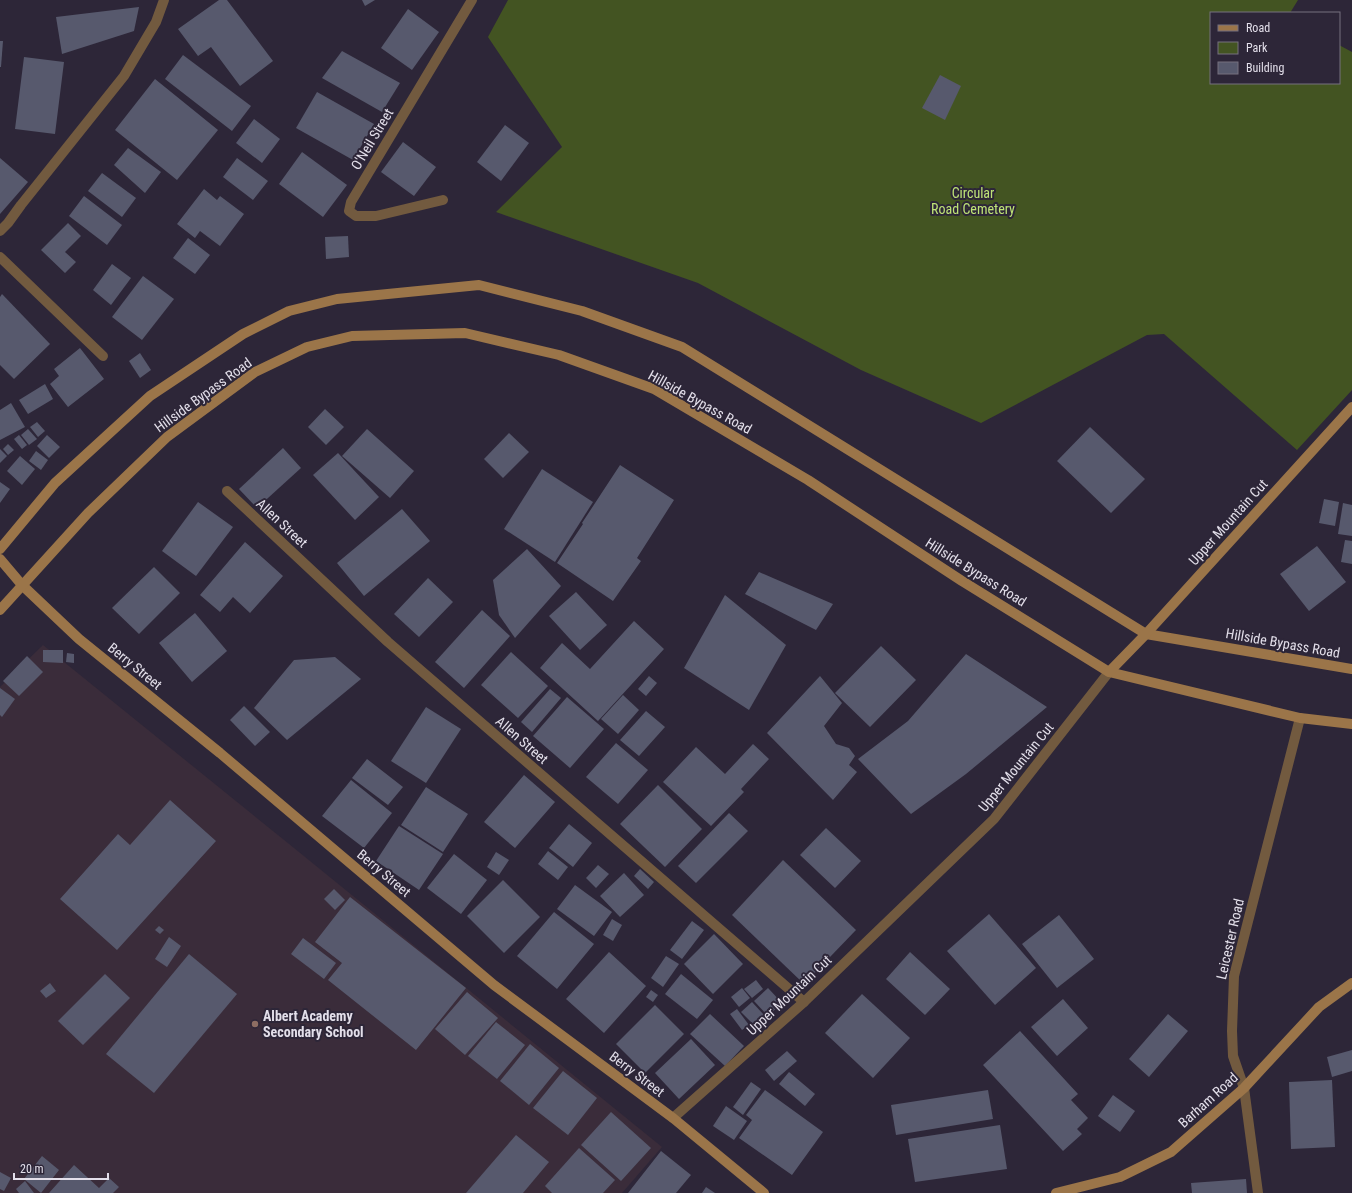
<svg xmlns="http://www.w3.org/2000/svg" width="1352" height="1193" font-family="'Roboto Condensed',sans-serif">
<rect width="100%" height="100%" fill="#2d2638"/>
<polygon fill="#3a2c3a" points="43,645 294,848 662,1147 622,1193 0,1193 0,687"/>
<polygon fill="#435422" points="508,0 1298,0 1290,13 1211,13 1211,83 1339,83 1339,45 1352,52 1352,390 1297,450 1164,334 1147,335 981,423 861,370 698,283 496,212 562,147 488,37"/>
<g fill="#57596d">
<polygon points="219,0 227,0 273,61 240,86 211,47 198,56 178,29"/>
<polygon points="362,0 375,0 365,6"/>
<polygon points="139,7 134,31 62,54 56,17"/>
<polygon points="408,9 439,32 412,70 381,48"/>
<polygon points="0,41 3,41 1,67 0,67"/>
<polygon points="342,51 400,83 382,112 322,78"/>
<polygon points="183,55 251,106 232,131 165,79"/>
<polygon points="24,57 64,62 55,134 15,129"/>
<polygon points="940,75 961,86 945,120 922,108"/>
<polygon points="155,79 218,130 177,180 115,130"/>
<polygon points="317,92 374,124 353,160 296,128"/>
<polygon points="254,119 280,139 262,163 236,143"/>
<polygon points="505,125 529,143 501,181 477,162"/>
<polygon points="403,142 436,167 414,196 381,172"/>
<polygon points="128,148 161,172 145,193 114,165"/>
<polygon points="302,152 347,185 323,217 279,184"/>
<polygon points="0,158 28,182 0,214"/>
<polygon points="237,158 268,181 253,200 223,177"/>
<polygon points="102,173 136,198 122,217 88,191"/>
<polygon points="204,189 217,200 220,196 244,214 220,246 200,231 195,238 177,224"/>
<polygon points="84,196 122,225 107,245 69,216"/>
<polygon points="68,223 81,236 65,252 76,262 65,273 41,250"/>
<polygon points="348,236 349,257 326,259 325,237"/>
<polygon points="188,238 210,255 195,274 173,258"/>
<polygon points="112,264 131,278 111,305 93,290"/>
<polygon points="143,276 174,299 142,340 112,317"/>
<polygon points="2,294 50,344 14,379 0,365 0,297"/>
<polygon points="80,348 104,379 68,407 50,384 59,376 54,369"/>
<polygon points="140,353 151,370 140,378 129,361"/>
<polygon points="45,384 53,399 28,414 19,400"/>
<polygon points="11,403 25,427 0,440 0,410"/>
<polygon points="325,409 344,427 326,445 308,427"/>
<polygon points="37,422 45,431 38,437 30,427"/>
<polygon points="1090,427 1145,479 1111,513 1057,461"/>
<polygon points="28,429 37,439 29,445 21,435"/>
<polygon points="367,429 414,471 390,498 342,456"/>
<polygon points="509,433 529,452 503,478 484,459"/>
<polygon points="19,435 27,445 22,449 14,439"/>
<polygon points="47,435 60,447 49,458 37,446"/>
<polygon points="8,444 14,450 8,455 3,449"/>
<polygon points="283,448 301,468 257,508 239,489"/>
<polygon points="0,449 7,456 0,463"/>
<polygon points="36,451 48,460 41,470 29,461"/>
<polygon points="338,453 379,497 355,520 313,475"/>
<polygon points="20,456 35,469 22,485 7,471"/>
<polygon points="620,465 674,500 637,558 641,561 613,601 557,563 583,524 582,523"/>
<polygon points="542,469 593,502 555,562 504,529"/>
<polygon points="0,482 10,489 0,503"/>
<polygon points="1324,499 1339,502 1335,526 1319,523"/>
<polygon points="198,502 233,527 196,576 162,551"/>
<polygon points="1343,503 1352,505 1352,536 1338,534"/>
<polygon points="402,509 430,541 364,596 337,563"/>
<polygon points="1345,540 1352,541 1352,564 1341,562"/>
<polygon points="245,542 283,576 250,613 233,597 220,612 200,595"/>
<polygon points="1317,546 1346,582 1309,611 1280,574"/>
<polygon points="527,549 561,586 515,638 499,615 493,580"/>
<polygon points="154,567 180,593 139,634 112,608"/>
<polygon points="759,572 833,604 816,630 745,594"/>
<polygon points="428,578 453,602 419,637 394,614"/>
<polygon points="576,592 607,625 580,650 549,616"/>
<polygon points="725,595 786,645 749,710 684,668"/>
<polygon points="482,610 510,636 464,688 435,662"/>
<polygon points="195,613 227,651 192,682 159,643"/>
<polygon points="634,621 664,649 598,721 540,668 562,643 590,669"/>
<polygon points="881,646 916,680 870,727 835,693"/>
<polygon points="43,650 63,650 63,663 43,662"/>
<polygon points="511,652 548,686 518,718 481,685"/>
<polygon points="67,653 74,654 74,663 66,662"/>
<polygon points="966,654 1047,707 966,774 911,814 858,759 908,721"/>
<polygon points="27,656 43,672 19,696 3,681"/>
<polygon points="335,657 361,679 287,740 254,708 294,660"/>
<polygon points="649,676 657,683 646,696 638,689"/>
<polygon points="820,676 842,703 824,726 836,744 849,748 855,756 849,765 857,772 833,800 767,733"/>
<polygon points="0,688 15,699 2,717 0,715"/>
<polygon points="550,689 561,698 532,732 521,722"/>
<polygon points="623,695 639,710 618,734 601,719"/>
<polygon points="567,697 604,729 570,768 533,736"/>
<polygon points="244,706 270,732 255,746 230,720"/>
<polygon points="426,707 461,729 426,783 391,761"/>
<polygon points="646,711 665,727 639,756 620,740"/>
<polygon points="616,743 648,770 618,804 586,777"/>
<polygon points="753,744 769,759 741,789 744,792 711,826 663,782 696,747 725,774"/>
<polygon points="367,759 403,787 388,805 352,778"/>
<polygon points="524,775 555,802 515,848 484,822"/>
<polygon points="351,780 392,813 364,848 322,816"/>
<polygon points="658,785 702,829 665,867 620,824"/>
<polygon points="426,787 468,814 443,852 401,825"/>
<polygon points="170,800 216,841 117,950 60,899 118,834 130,845"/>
<polygon points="729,813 748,831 696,883 678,866"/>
<polygon points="569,824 592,843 573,867 549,848"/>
<polygon points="399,826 443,854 419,890 376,861"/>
<polygon points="826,828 861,861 835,888 800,855"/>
<polygon points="548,851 568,867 558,880 538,864"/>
<polygon points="496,852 509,860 499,875 487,867"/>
<polygon points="454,854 487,880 461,914 427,888"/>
<polygon points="783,860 856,930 804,984 732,915"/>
<polygon points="598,865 609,874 596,888 586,878"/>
<polygon points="640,869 654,882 648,889 634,876"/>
<polygon points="624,873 644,895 620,917 600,896"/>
<polygon points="503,880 540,917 504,953 467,916"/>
<polygon points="575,885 612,912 594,936 557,909"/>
<polygon points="334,889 345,900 335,910 324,899"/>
<polygon points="350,897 466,988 416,1050 328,980 342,963 315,942"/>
<polygon points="554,912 594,944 557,989 517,956"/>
<polygon points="989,914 1036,968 995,1005 947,951"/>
<polygon points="1059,915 1094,959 1057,988 1022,944"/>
<polygon points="612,919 622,925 613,941 603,935"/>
<polygon points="692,921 704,930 682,959 670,950"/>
<polygon points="159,926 164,930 160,934 155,930"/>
<polygon points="714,934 743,964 713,994 684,964"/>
<polygon points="169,937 181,946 167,967 155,959"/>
<polygon points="303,938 336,963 324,979 291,954"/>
<polygon points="609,952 646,986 604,1033 566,999"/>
<polygon points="910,952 950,989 925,1015 886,979"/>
<polygon points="189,954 237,994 154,1093 106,1054"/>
<polygon points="666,956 679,964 663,987 651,978"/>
<polygon points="105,974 130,998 83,1045 58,1021"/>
<polygon points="681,974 713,1000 697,1019 665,994"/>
<polygon points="756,980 763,989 752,998 744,989"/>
<polygon points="50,983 56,991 46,998 40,991"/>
<polygon points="742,988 750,998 739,1007 731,997"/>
<polygon points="768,988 782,1003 768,1016 754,1001"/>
<polygon points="651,990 658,995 653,1002 646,997"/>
<polygon points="467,992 498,1018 465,1055 435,1029"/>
<polygon points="862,994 910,1038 873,1078 825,1033"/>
<polygon points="1063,999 1088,1028 1057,1056 1031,1027"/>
<polygon points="752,1002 764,1015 754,1025 741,1012"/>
<polygon points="655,1005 684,1034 645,1073 616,1044"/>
<polygon points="737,1009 749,1025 742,1030 730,1014"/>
<polygon points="710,1014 744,1046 725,1066 690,1034"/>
<polygon points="1168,1014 1188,1031 1149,1077 1129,1059"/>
<polygon points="496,1022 525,1045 497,1079 468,1056"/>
<polygon points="1020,1031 1078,1094 1071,1100 1088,1118 1077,1129 1082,1134 1063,1151 983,1065"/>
<polygon points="691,1039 715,1065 679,1099 655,1073"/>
<polygon points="530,1044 559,1068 529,1105 500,1081"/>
<polygon points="1352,1050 1352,1071 1332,1077 1327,1057"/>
<polygon points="787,1051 797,1061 774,1081 765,1070"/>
<polygon points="563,1071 597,1098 568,1135 533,1108"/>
<polygon points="789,1072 815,1094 805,1106 779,1084"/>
<polygon points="1332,1080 1335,1147 1291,1149 1289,1082"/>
<polygon points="751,1082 761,1089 743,1115 733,1107"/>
<polygon points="765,1090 823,1132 792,1175 739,1138 752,1120 746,1115"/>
<polygon points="988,1090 993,1119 896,1135 891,1105"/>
<polygon points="1113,1095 1135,1111 1120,1132 1098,1116"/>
<polygon points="726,1106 747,1121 734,1140 713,1126"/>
<polygon points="611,1112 651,1148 621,1181 581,1145"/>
<polygon points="1000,1125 1007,1169 915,1182 908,1139"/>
<polygon points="516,1135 549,1162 523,1193 466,1193"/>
<polygon points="579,1148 615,1180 603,1193 552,1193 545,1186"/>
<polygon points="661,1151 691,1175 676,1193 628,1193"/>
<polygon points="42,1156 59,1170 41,1193 24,1179"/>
<polygon points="74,1165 99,1188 109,1178 119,1187 113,1193 49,1193"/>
<polygon points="0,1172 11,1178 4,1191 0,1189"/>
<polygon points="1246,1179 1247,1193 1192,1193 1191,1183"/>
<polygon points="25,1181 34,1193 19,1193 16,1189"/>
<polygon points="706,1187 715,1193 702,1193"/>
</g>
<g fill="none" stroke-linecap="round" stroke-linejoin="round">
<g stroke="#725a3f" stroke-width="10">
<polyline points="443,200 376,216 356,216 349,211 351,202 472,0"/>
<polyline points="0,231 8,223 21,205 124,76 156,22 164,0"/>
<polyline points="0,257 103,356"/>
<polyline points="227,491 388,642 804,1002"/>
<polyline points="673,1118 804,1002 994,819 1109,672"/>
<polyline points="1258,1193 1244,1088 1233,1056 1232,1031 1234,976 1300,718"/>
</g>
<g stroke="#9b7549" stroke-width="10">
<polyline points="0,549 55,483 150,396 243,334 289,311 337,299 479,285 582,311 682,347 1146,634 1352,669"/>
<polyline points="0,559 22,585 79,639 220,753 494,985 673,1118 764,1193"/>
<polyline points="0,610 88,513 167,437 255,372 307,347 352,336 465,333 559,355 654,389 808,480 962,581 1109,672 1300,718 1352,724"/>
<polyline points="1109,672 1146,634 1352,407"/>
<polyline points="1056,1193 1120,1177 1171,1152 1244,1088 1319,1007 1352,983"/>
</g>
</g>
<circle fill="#8d6e63" stroke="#2d2638" stroke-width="1.5" cx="255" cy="1024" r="4"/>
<g text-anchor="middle" stroke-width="4" stroke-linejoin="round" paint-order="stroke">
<g font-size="14" fill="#e3dfea" stroke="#2d2638">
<text transform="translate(372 139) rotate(-59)" y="5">O'Neil Street</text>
<text transform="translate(203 395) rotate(-36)" y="5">Hillside Bypass Road</text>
<text transform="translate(700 402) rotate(29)" y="5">Hillside Bypass Road</text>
<text transform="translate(1228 522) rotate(-48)" y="5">Upper Mountain Cut</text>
<text transform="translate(282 523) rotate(43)" y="5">Allen Street</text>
<text transform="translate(976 572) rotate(32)" y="5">Hillside Bypass Road</text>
<text transform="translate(1283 643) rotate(10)" y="5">Hillside Bypass Road</text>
<text transform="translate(135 666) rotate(39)" y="5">Berry Street</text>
<text transform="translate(522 740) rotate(41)" y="5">Allen Street</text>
<text transform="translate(1016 767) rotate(-51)" y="5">Upper Mountain Cut</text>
<text transform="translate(384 873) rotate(40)" y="5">Berry Street</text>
<text transform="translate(1230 939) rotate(-77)" y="5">Leicester Road</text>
<text transform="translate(789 995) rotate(-43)" y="5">Upper Mountain Cut</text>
<text transform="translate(637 1074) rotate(37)" y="5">Berry Street</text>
<text transform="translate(1208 1100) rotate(-42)" y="5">Barham Road</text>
</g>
<g font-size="14" fill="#bfe477" stroke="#2d2638">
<text x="973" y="198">Circular<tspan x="973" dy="16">Road Cemetery</tspan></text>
</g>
<g font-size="14" font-weight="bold" fill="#e3dfea" stroke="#2d2638" text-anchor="start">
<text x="263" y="1021">Albert Academy<tspan x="263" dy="16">Secondary School</tspan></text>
</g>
</g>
<rect x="1210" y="12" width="130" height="72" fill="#2d2638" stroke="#76707f"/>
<rect x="1218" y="25" width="20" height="6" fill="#9b7549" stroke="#76707f"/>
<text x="1246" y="32" font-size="12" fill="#e3dfea">Road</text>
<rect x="1218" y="42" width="20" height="12" fill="#435422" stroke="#76707f"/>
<text x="1246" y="52" font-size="12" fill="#e3dfea">Park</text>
<rect x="1218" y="62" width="20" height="12" fill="#57596d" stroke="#76707f"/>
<text x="1246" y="72" font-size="12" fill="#e3dfea">Building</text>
<path d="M14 1173v6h94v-6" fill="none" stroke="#e3dfea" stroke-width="2"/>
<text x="20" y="1173" font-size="12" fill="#e3dfea" stroke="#2d2638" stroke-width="3" paint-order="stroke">20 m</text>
</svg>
